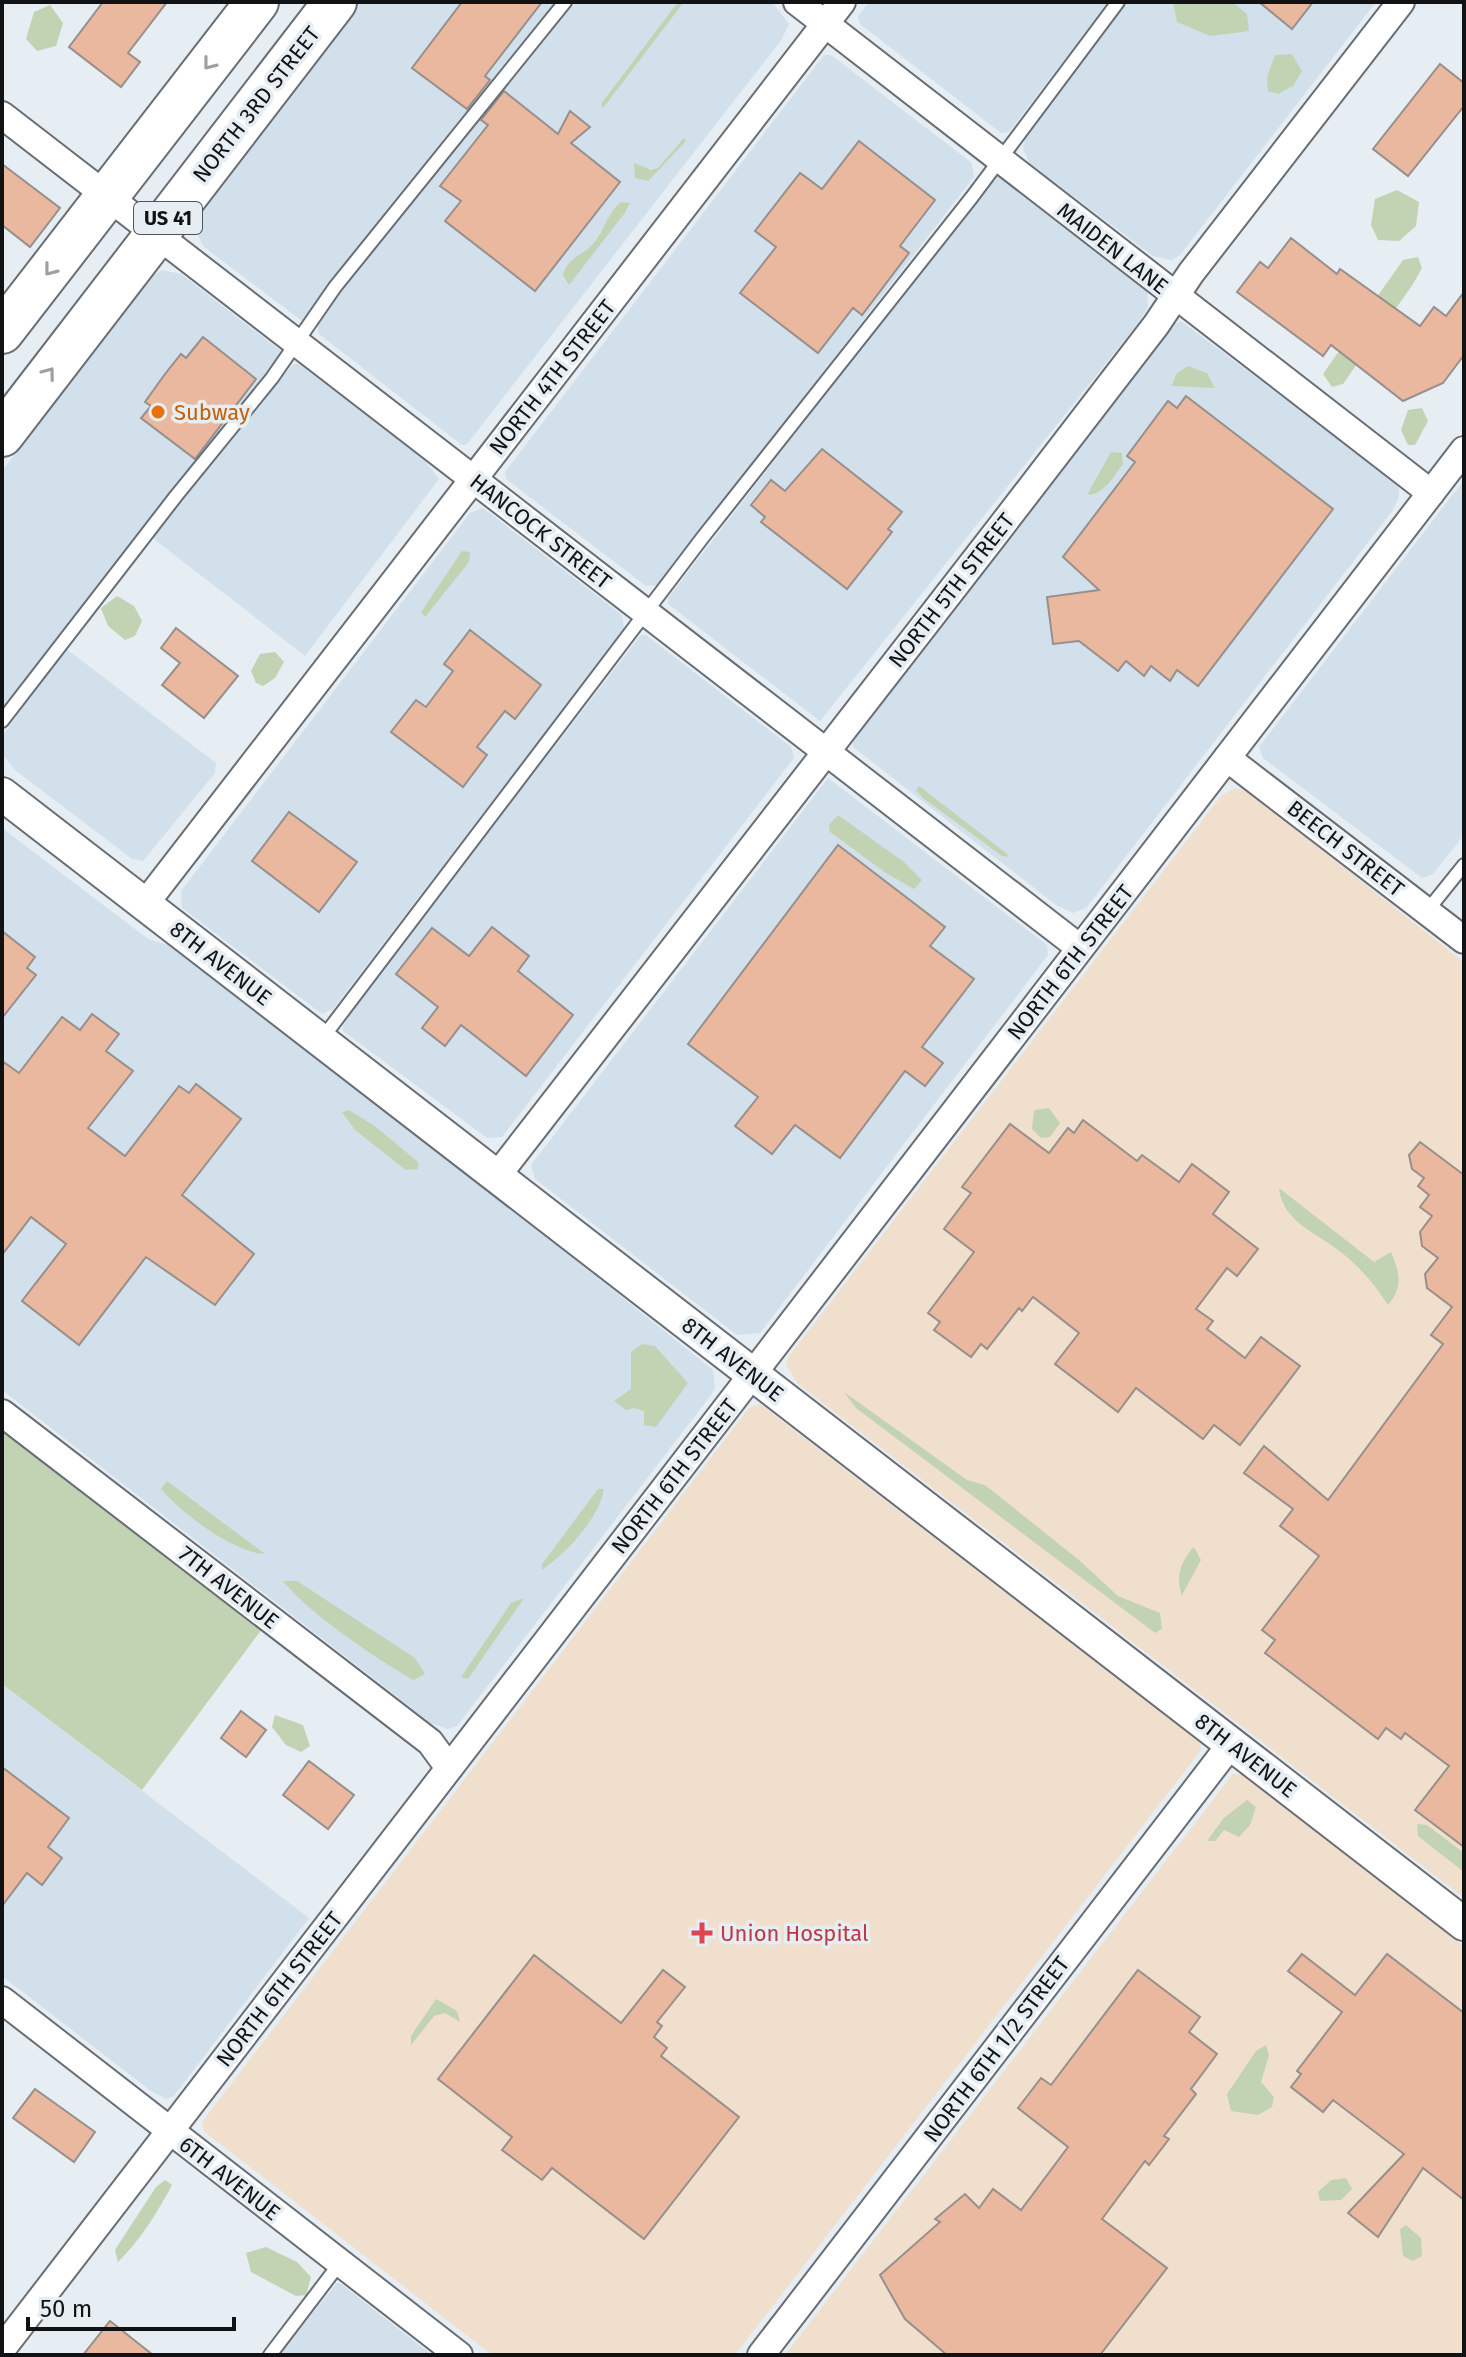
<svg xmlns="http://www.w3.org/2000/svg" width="1466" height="2357" font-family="'Fira Sans',sans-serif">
<rect width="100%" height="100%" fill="#e6edf3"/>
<g fill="#d2e0eb">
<polygon points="359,2 557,2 302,321 203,246 194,226 198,213"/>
<polygon points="573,2 772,2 789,24 782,39 467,444 462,445 319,334 318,326 342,287"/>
<polygon points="869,2 1108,2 1009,132 1001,133 860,24 858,16"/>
<polygon points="1127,2 1376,2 1180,255 1172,260 1153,256 1029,163 1023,148 1025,139"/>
<polygon points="824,55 831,55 972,163 974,177 658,585 646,586 506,479 505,472"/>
<polygon points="998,177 1147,291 1148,307 1139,322 820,721 668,604 668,598 976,200"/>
<polygon points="162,270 181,274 281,351 282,356 2,710 2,471 153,275"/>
<polygon points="1181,321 1392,479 1399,488 1399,496 1393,510 1086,908 1073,913 1056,905 853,747 853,741 1172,325"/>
<polygon points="293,364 299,364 424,460 439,479 305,656 150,536"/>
<polygon points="1464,480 1464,835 1433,874 1422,878 1263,758 1259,747"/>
<polygon points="483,508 622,615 624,629 333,1009 322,1014 182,908 181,891 470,513"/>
<polygon points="641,635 646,635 791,747 794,758 502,1137 487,1138 343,1031 343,1026 371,983"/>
<polygon points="65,648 216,763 215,773 143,861 132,859 15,770 3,755 3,735"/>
<polygon points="828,778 1047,945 1048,955 760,1333 737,1335 535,1179 531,1165"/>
<polygon points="2,828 148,939 168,945 494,1195 713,1370 715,1388 711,1395 457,1726 447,1729 431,1723 2,1390"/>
<polygon points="2,1684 309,1918 174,2096 166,2099 151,2091 2,1976"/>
<polygon points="337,2283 341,2284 432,2355 279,2355"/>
</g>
<g fill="#f0dfcd">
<polygon points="1235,788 1247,792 1464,962 1464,1898 798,1384 786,1365 789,1356 1222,795"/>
<polygon points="760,1404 1200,1742 1201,1750 735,2355 492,2355 205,2132 202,2122 749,1408"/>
<polygon points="1233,1774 1241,1774 1464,1946 1464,2355 785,2355"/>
</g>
<g fill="#c2d3b3">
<polygon points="678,2 684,2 603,108 601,104"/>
<polygon points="1173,2 1232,2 1247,14 1249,31 1210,36 1177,22"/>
<polygon points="50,5 63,23 56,46 37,51 26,39 34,12"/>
<polygon points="1292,54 1302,71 1293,86 1278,94 1268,91 1267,77 1275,55"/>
<polygon points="684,138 686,141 648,181 635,178 634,163 651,170 658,168"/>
<polygon points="1397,190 1419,202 1416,226 1399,241 1378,240 1371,225 1375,199"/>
<path d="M 621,202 L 630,203 L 624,214 L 569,285 L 563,275 C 568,257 582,256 593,244 C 605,231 606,214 621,202 Z"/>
<polygon points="1418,257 1422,268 1413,284 1343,384 1332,387 1323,374 1403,260"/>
<polygon points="1188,366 1207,373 1215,388 1172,386 1176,374"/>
<polygon points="1422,408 1428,421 1415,445 1408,445 1401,430 1408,410"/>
<path d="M 1111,452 L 1122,453 L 1123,464 C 1113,477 1104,495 1087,495 Z"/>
<polygon points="462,551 470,552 469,562 425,617 421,612"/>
<polygon points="117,596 134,606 142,621 135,636 125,640 108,626 101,608"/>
<polygon points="275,652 284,662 275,678 263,686 256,683 251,671 260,654"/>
<polygon points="919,786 1006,853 1009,857 1002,856 923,798 916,790"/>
<polygon points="838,815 904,862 922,880 914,889 886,873 830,832 829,825"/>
<polygon points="1049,1108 1060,1123 1050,1137 1041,1138 1032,1129 1034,1110"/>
<polygon points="349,1110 376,1127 418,1162 418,1169 406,1170 355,1130 342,1112"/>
<path d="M 1279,1188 L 1374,1262 L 1391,1252 C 1400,1273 1403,1287 1388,1305 C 1376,1286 1360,1267 1342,1253 C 1319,1234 1282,1222 1279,1188 Z"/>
<polygon points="642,1344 655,1346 688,1383 656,1427 644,1425 644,1411 634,1408 626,1410 614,1401 631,1389 631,1352"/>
<polygon points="844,1392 967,1480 985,1485 1079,1560 1118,1596 1160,1613 1162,1629 1155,1633 856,1408"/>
<polygon points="2,1429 262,1629 142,1790 2,1684"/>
<path d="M 167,1481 L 265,1554 C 234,1553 181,1513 161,1489 Z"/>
<path d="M 598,1489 L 604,1489 C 598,1520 567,1552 542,1570 L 542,1564 Z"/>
<path d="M 1194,1547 L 1201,1560 L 1182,1595 C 1175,1577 1181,1560 1194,1547 Z"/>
<path d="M 283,1581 L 297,1581 L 415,1658 L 425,1674 L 413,1680 C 376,1658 309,1614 283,1581 Z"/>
<polygon points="524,1598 468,1679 461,1677 511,1603"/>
<polygon points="275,1715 303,1725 310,1746 301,1752 286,1745 272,1727"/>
<polygon points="1247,1800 1256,1807 1250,1825 1239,1837 1224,1830 1215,1841 1207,1841 1224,1818"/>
<polygon points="1417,1824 1427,1825 1464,1853 1464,1872 1418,1836"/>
<polygon points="436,1999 457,2011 460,2022 445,2013 434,2016 411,2045 411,2036"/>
<polygon points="1266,2045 1269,2055 1261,2082 1274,2097 1272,2107 1258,2115 1231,2111 1227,2094 1256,2051"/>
<polygon points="1346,2178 1352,2189 1341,2200 1320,2201 1318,2192 1331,2180"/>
<path d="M 165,2180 L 172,2185 C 157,2213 141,2239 118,2262 L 115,2250 L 156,2187 Z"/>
<polygon points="1406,2225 1421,2238 1422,2256 1413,2261 1403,2256 1400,2229"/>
<polygon points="266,2247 297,2262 311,2277 306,2295 296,2296 251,2272 246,2253"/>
</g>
<g fill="#e9b89f" stroke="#978f8c" stroke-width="2">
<polygon points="103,2 167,2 128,53 140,62 121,87 69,47"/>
<polygon points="462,2 542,2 485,76 490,80 467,109 412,68"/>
<polygon points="1259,2 1313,2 1292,29"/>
<polygon points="1440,64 1464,83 1464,106 1408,176 1373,149"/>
<polygon points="504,91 558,134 570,111 590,127 571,143 620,182 535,291 445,221 461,201 440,186 488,125 481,120"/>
<polygon points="859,141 935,200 900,246 909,253 862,315 853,308 818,353 740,293 776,247 755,231 800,173 822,189"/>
<polygon points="2,164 60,208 30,247 2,225"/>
<polygon points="1291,238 1337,274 1340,269 1420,326 1434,307 1446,316 1464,292 1464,355 1443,383 1403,401 1331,345 1323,356 1237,292 1260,262 1268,268"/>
<polygon points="203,337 256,379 195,459 141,418 151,406 145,402 165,374 181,354 186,358"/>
<polygon points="1186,396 1333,509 1198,686 1177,670 1170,681 1151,666 1144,676 1126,661 1118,671 1079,641 1053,644 1047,597 1099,590 1063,557 1135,462 1127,456 1168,401 1177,408"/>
<polygon points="822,449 902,512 888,529 892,532 847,589 761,522 765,517 751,505 771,480 785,491"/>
<polygon points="176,628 238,676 204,718 162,685 180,663 161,648"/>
<polygon points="470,630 541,685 515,719 505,711 477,747 487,755 463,787 391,732 416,700 426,707 453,671 444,664"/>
<polygon points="289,812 357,862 319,912 252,861"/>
<polygon points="838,845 945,927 930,946 974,979 922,1047 943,1063 925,1086 905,1071 840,1158 795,1125 772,1154 735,1126 758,1097 688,1044"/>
<polygon points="492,927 529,956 518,971 573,1015 526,1076 461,1025 445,1046 422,1028 438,1007 396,974 432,928 469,956"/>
<polygon points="2,931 35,957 27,968 36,975 2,1018"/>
<polygon points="92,1014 119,1034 106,1051 133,1071 88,1128 125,1156 179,1086 189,1093 196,1084 241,1119 182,1195 254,1254 215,1305 146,1257 79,1345 22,1301 66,1244 31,1217 2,1255 2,1061 19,1073 62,1017 80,1030"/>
<polygon points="1083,1120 1137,1161 1142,1155 1179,1182 1192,1164 1229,1192 1213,1214 1258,1249 1237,1276 1227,1268 1196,1309 1213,1321 1207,1329 1245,1358 1261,1337 1300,1366 1240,1445 1214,1425 1203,1439 1136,1388 1118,1412 1055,1364 1079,1333 1033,1297 1022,1311 1019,1308 987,1349 981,1344 971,1357 934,1330 940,1322 928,1313 974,1252 944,1229 971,1193 962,1187 1010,1124 1049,1153 1068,1128 1074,1133"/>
<polygon points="1420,1142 1464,1175 1464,1847 1415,1810 1449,1766 1405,1733 1401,1739 1386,1728 1378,1739 1265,1653 1275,1640 1262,1630 1319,1556 1280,1526 1293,1509 1244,1473 1264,1446 1328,1500 1443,1344 1431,1335 1452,1307 1427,1288 1425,1274 1438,1258 1422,1246 1420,1232 1432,1216 1420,1207 1429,1195 1418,1186 1424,1178 1412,1169 1409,1155"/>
<polygon points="241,1711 266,1730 246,1757 221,1738"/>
<polygon points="309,1761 354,1795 328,1829 283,1795"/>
<polygon points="2,1767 69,1818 48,1847 62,1858 42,1885 27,1873 2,1906"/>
<polygon points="1302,1954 1355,1995 1387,1954 1464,2013 1464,2200 1423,2168 1378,2237 1348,2213 1404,2154 1333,2100 1323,2112 1291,2087 1301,2074 1297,2071 1342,2012 1288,1971"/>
<polygon points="534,1955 621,2023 663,1970 685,1987 657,2022 662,2026 654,2037 667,2048 661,2056 739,2117 644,2239 552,2168 542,2180 502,2150 512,2137 438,2079"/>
<polygon points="1138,1970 1200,2017 1189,2032 1217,2054 1191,2089 1196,2094 1164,2136 1169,2139 1149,2165 1145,2161 1102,2219 1167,2268 1100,2355 947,2355 905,2319 880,2275 940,2222 935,2219 965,2194 979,2208 993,2189 1021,2210 1068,2147 1018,2108 1041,2078 1051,2085"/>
<polygon points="35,2089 95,2132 74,2162 13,2118"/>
<polygon points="110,2321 153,2355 83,2355"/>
</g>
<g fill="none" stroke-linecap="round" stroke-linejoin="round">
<g stroke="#686e74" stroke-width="16">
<g id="service">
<polyline points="2,721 176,496 272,378 335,287 565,2"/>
<polyline points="1427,911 1464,865"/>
<polyline points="321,1040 703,537 972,197 1118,2"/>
<polyline points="270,2355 340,2263"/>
</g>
</g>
<g stroke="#686e74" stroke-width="30">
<g id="minor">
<polyline points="797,2 1431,493"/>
<polyline points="2,115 1080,948"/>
<polyline points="1227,758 1464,940"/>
<polyline points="145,904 842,2"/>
<polyline points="497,1176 996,533 1156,325 1191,273 1401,2"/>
<polyline points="2,1413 430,1742 449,1768"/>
<polyline points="2,2000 459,2355"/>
<polyline points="2,2349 1464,450"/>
<polyline points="761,2355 1231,1744"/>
</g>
</g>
<g stroke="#686e74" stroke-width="36">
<polyline id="tertiary" points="2,794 1464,1924"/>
</g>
<g stroke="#686e74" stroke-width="46">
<g id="trunk">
<polyline points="2,332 257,2"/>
<polyline points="2,435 335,2"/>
</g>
</g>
<use href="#service" stroke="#fff" stroke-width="12"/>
<use href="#minor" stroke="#fff" stroke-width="26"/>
<use href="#tertiary" stroke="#fff" stroke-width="32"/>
<use href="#trunk" stroke="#fff" stroke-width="42"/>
</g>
<defs><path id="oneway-chevron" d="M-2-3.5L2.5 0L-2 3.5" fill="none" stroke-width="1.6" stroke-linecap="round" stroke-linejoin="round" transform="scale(2)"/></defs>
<g stroke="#9fa0a1">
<use href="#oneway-chevron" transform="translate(209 64) rotate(128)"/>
<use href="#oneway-chevron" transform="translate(50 270) rotate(128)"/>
<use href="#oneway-chevron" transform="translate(49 373) rotate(-53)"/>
</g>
<circle fill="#e8710a" stroke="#e6edf3" stroke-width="3" cx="158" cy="412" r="8"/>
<path fill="#e0444e" stroke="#e6edf3" stroke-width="3" d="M698 1921h8v8h8v8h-8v8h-8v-8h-8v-8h8z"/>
<g text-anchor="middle" stroke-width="7" stroke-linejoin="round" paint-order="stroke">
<rect fill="#e6edf3" stroke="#505457" stroke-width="2" x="134" y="202" width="68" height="32" rx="6"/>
<g font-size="20" font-weight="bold" fill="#101214">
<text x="168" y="225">US 41</text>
</g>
<g font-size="22" fill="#101214" stroke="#e6edf3">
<text transform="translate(256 104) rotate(-52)" y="8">NORTH 3RD STREET</text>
<text transform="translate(1113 248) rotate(38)" y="8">MAIDEN LANE</text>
<text transform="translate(552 377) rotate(-52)" y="8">NORTH 4TH STREET</text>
<text transform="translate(541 531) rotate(38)" y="8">HANCOCK STREET</text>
<text transform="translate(951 590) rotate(-52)" y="8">NORTH 5TH STREET</text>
<text transform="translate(1346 848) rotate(38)" y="8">BEECH STREET</text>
<text transform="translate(1070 962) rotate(-52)" y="8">NORTH 6TH STREET</text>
<text transform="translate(221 963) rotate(38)" y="8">8TH AVENUE</text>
<text transform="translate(733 1359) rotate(38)" y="8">8TH AVENUE</text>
<text transform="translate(674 1476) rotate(-52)" y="8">NORTH 6TH STREET</text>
<text transform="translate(229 1587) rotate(38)" y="8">7TH AVENUE</text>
<text transform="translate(1246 1755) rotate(38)" y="8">8TH AVENUE</text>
<text transform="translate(279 1989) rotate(-52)" y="8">NORTH 6TH STREET</text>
<text transform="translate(996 2049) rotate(-53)" y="8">NORTH 6TH 1/2 STREET</text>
<text transform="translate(230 2178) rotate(38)" y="8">6TH AVENUE</text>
</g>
<g font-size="22" fill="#c56008" stroke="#e6edf3" text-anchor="start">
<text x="174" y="420">Subway</text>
</g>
<g font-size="22" fill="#be3a42" stroke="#e6edf3" text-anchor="start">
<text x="720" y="1941">Union Hospital</text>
</g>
</g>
<rect width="1466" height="2357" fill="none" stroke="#101214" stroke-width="8"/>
<path d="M28 2317v12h206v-12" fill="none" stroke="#101214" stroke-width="4"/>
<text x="40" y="2317" font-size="24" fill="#101214" stroke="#e6edf3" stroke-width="6" paint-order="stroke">50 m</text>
</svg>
